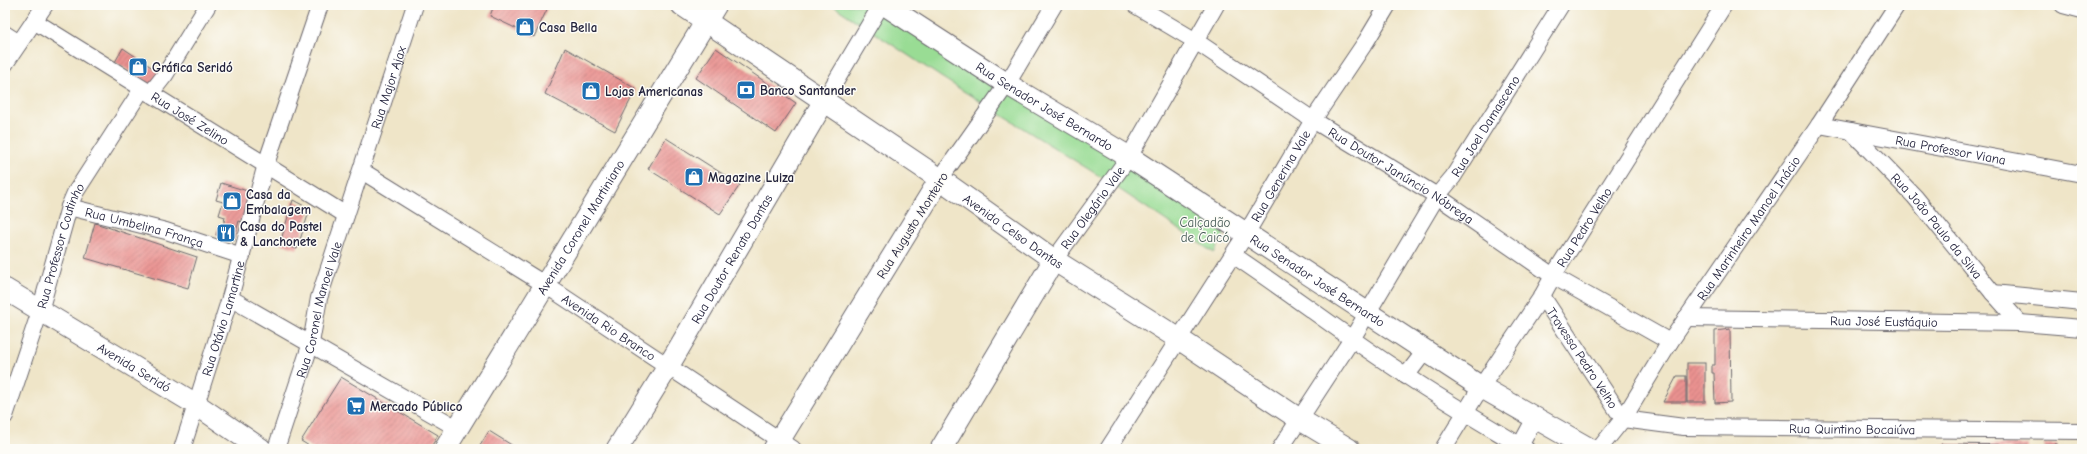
<svg xmlns="http://www.w3.org/2000/svg" width="2087" height="454" font-family="'Comic Neue',sans-serif">
<defs>
<pattern id="building-hatch" width="6" height="6" patternUnits="userSpaceOnUse"><rect width="6" height="6" fill="#ea9290"/><path d="M-1 1l2-2M0 6l6-6M5 7l2-2" fill="none" stroke="#bd7777"/></pattern>
</defs>
<rect width="100%" height="100%" fill="#fdfcf7"/>
<filter id="ink" filterUnits="userSpaceOnUse"><feTurbulence type="fractalNoise" baseFrequency=".025" numOctaves="2"/><feDisplacementMap in="SourceGraphic" scale="8" xChannelSelector="R" yChannelSelector="G"/><feConvolveMatrix kernelMatrix="1 2 1 2 8 2 1 2 1" color-interpolation-filters="sRGB"/></filter>
<filter id="wash" filterUnits="userSpaceOnUse"><feTurbulence type="fractalNoise" baseFrequency=".012" numOctaves="4" result="noise"/><feDisplacementMap in="SourceGraphic" scale="16" xChannelSelector="R" yChannelSelector="G"/><feGaussianBlur stdDeviation="0.9" result="paint"/><feColorMatrix in="noise" values="0 0 0 0 0 0 0 0 0 0 0 0 0 0 0 0 0 1.4 0 .05"/><feComposite in="paint" operator="in"/></filter>
<g filter="url(#wash)">
<rect width="100%" height="100%" fill="#efe5c8"/>
<polygon fill="#99dc94" stroke="#5e7f68" points="832,5 880,5 1228,227 1214,253 1101,177 941,77"/>
<g id="blocks">
<g fill="url(#building-hatch)">
<polygon points="494,5 549,5 534,37 490,16"/>
<polygon points="123,48 160,73 152,86 115,62"/>
<polygon points="565,48 636,89 615,131 545,94"/>
<polygon points="716,48 796,103 776,133 696,78"/>
<polygon points="666,138 740,185 720,214 648,169"/>
<polygon points="221,183 254,193 246,223 239,221 234,240 216,235 219,226 223,227 225,217 219,215 223,202 216,200"/>
<polygon points="293,200 310,209 297,249 280,243"/>
<polygon points="95,223 197,257 188,288 85,258"/>
<polygon points="1730,329 1731,402 1715,403 1714,373 1712,373 1712,365 1715,365 1715,331"/>
<rect x="1687" y="363" width="18" height="39"/>
<polygon points="1677,376 1686,376 1686,402 1663,402"/>
<polygon points="341,377 438,435 430,449 314,449 301,441"/>
<polygon points="489,431 518,449 478,449"/>
<polygon points="1941,444 2028,445 2028,449 1941,449"/>
<rect x="2044" y="444" width="13" height="5"/>
<rect x="1919" y="447" width="19" height="2"/>
</g>
</g>
</g>
<g filter="url(#ink)">
<use href="#blocks" fill-opacity="0" stroke="#6a666c" stroke-width="1"/>
<g fill="none" stroke-linecap="round" stroke-linejoin="round">
<g stroke="#6a666c" stroke-width="18">
<g id="minor">
<path id="s1" d="M 1135,5 L 1194,40 L 1313,120 L 1437,196 L 1553,276 L 1670,342"/>
<polyline points="2063,5 2082,10"/>
<path id="s2" d="M 34,21 L 346,215"/>
<polyline points="5,34 19,43"/>
<polyline points="5,64 45,5"/>
<polyline points="150,94 165,75 208,5"/>
<polyline points="824,101 881,5"/>
<path id="s3" d="M 1819,125 L 2082,174"/>
<path id="s4" d="M 1851,131 L 1915,197 L 1993,293 L 2020,323"/>
<path id="s5" d="M 362,171 L 544,284 L 793,449"/>
<polyline points="940,179 1007,84 1054,5"/>
<path id="s6" d="M 69,207 L 166,231 L 242,256"/>
<path d="M 1233,255 C 1292,294 1347,338 1407,376 C 1446,402 1486,425 1526,449"/>
<path id="s7" d="M 1054,260 L 1129,157 L 1216,5"/>
<polyline points="1993,293 2082,302"/>
<path id="s8" d="M 1542,296 L 1623,419 L 1684,427 L 2082,431"/>
<polyline points="230,298 457,428"/>
<path id="s9" d="M 1686,318 L 2020,323 L 2082,328"/>
<polyline points="1406,376 1425,351"/>
<path id="s10" d="M 5,416 L 40,311 L 69,207 L 75,193 L 142,89"/>
<polyline points="1520,446 1535,418"/>
<path id="s11" d="M 182,449 L 230,298 L 266,164 L 320,5"/>
<path id="s12" d="M 276,449 L 311,343 L 319,298 L 415,5"/>
<path id="s13" d="M 1108,449 L 1246,234 L 1313,120 L 1367,40 L 1388,5"/>
<path id="s14" d="M 1280,449 L 1352,339 L 1437,196 L 1453,177 L 1561,5"/>
<path id="s15" d="M 1443,449 L 1481,387 L 1542,296 L 1553,276 L 1724,5"/>
<path id="s16" d="M 1599,449 L 1623,419 L 1670,342 L 1819,125 L 1897,5"/>
</g>
</g>
<g stroke="#6a666c" stroke-width="23">
<g id="major">
<path id="s17" d="M 682,5 L 940,179 L 1054,260 L 1179,339 L 1299,419 L 1349,449"/>
<path id="s18" d="M 885,5 L 1007,84 L 1129,157 L 1481,387 L 1590,449"/>
<path id="s19" d="M 5,289 L 197,405 L 261,449"/>
<path id="s20" d="M 445,449 L 716,5"/>
<path id="s21" d="M 617,449 L 669,365 L 824,101"/>
<polyline points="774,449 940,179"/>
<polyline points="941,449 1054,260"/>
</g>
</g>
<use href="#minor" stroke="#fff" stroke-width="16"/>
<use href="#major" stroke="#fff" stroke-width="21"/>
</g>
</g>
<defs>
<g id="shop-square" transform="scale(1)"><rect x="-9" y="-9" width="18" height="18" rx="4" fill="#1f6fb2" stroke="#fdfcf7"/><path d="M-5-2.5h2.3a2.7 3.5 0 0 1 5.4 0H5L5.5 6h-11ZM-1.5-2.5h3a1.5 2.3 0 0 0-3 0Z" fill="#fff"/></g>
<g id="bank-square" transform="scale(1)"><rect x="-9" y="-9" width="18" height="18" rx="4" fill="#1f6fb2" stroke="#fdfcf7"/><path d="M-6-4H6V4H-6ZM0-2.3a2.3 2.3 0 1 0 0 4.6a2.3 2.3 0 1 0 0-4.6Z" fill="#fff"/></g>
<g id="restaurant-square" transform="scale(1)"><rect x="-9" y="-9" width="18" height="18" rx="4" fill="#1f6fb2" stroke="#fdfcf7"/><path d="M-5-6h1v4h1v-4h1v4h1v-4h1v5L-1.5 .5V6h-2V.5L-5-1ZM5-6V6H3V1.5H1.5Q1.5-4 5-6Z" fill="#fff"/></g>
<g id="supermarket-square" transform="scale(1)"><rect x="-9" y="-9" width="18" height="18" rx="4" fill="#1f6fb2" stroke="#fdfcf7"/><path d="M-6-5.5h2.5l.6 2H6L4.5 2H-2.5L-4.4-4H-6ZM-1.5 3.2a1.3 1.3 0 1 0 .1 0ZM3 3.2a1.3 1.3 0 1 0 .1 0Z" fill="#fff"/></g>
</defs>
<g fill-rule="evenodd">
<use href="#shop-square" x="525" y="27"/>
<use href="#shop-square" x="138" y="67"/>
<use href="#bank-square" x="746" y="90"/>
<use href="#shop-square" x="591" y="91"/>
<use href="#shop-square" x="694" y="177"/>
<use href="#shop-square" x="232" y="201"/>
<use href="#restaurant-square" x="226" y="233"/>
<use href="#supermarket-square" x="356" y="406"/>
</g>
<g text-anchor="middle" stroke-width="3" stroke-linejoin="round" paint-order="stroke">
<g font-size="13" font-weight="bold" fill="#22223b" stroke="#fdfcf7" text-anchor="start">
<text x="539" y="32">Casa Bella</text>
<text x="152" y="72">Gráfica Seridó</text>
<text x="760" y="95">Banco Santander</text>
<text x="605" y="96">Lojas Americanas</text>
<text x="708" y="182">Magazine Luiza</text>
<text x="246" y="199">Casa da<tspan x="246" dy="15">Embalagem</tspan></text>
<text x="240" y="231">Casa do Pastel<tspan x="240" dy="15">&amp; Lanchonete</tspan></text>
<text x="370" y="411">Mercado Público</text>
</g>
<g font-size="13" fill="#22223b" stroke="#fdfcf7">
<text dy="5" stroke="none"><textPath href="#s12" startOffset="379">Rua Major Ajax</textPath></text>
<text dy="5" stroke="none"><textPath href="#s18" startOffset="189">Rua Senador José Bernardo</textPath></text>
<text dy="5" stroke="none"><textPath href="#s2" startOffset="184">Rua José Zelino</textPath></text>
<text dy="5" stroke="none"><textPath href="#s14" startOffset="383">Rua Joel Damasceno</textPath></text>
<text dy="5" stroke="none"><textPath href="#s3" startOffset="134">Rua Professor Viana</textPath></text>
<text dy="5" stroke="none"><textPath href="#s1" startOffset="316">Rua Doutor Janúncio Nóbrega</textPath></text>
<text dy="5" stroke="none"><textPath href="#s13" startOffset="323">Rua Generina Vale</textPath></text>
<text dy="5" stroke="none"><textPath href="#s7" startOffset="65">Rua Olegário Vale</textPath></text>
<text transform="translate(912 225) rotate(-58)" y="5">Rua Augusto Monteiro</text>
<text dy="5" stroke="none"><textPath href="#s20" startOffset="260">Avenida Coronel Martiniano</textPath></text>
<text dy="5" stroke="none"><textPath href="#s4" startOffset="128">Rua João Paulo da Silva</textPath></text>
<text dy="5" stroke="none"><textPath href="#s15" startOffset="263">Rua Pedro Velho</textPath></text>
<text dy="5" stroke="none"><textPath href="#s6" startOffset="78">Rua Umbelina França</textPath></text>
<text dy="5" stroke="none"><textPath href="#s16" startOffset="267">Rua Marinheiro Manoel Inácio</textPath></text>
<text dy="5" stroke="none"><textPath href="#s17" startOffset="401">Avenida Celso Dantas</textPath></text>
<text dy="5" stroke="none"><textPath href="#s10" startOffset="179">Rua Professor Coutinho</textPath></text>
<text dy="5" stroke="none"><textPath href="#s21" startOffset="222">Rua Doutor Renato Dantas</textPath></text>
<text dy="5" stroke="none"><textPath href="#s18" startOffset="513">Rua Senador José Bernardo</textPath></text>
<text dy="5" stroke="none"><textPath href="#s12" startOffset="146">Rua Coronel Manoel Vale</textPath></text>
<text dy="5" stroke="none"><textPath href="#s11" startOffset="137">Rua Otávio Lamartine</textPath></text>
<text dy="5" stroke="none"><textPath href="#s9" startOffset="198">Rua José Eustáquio</textPath></text>
<text dy="5" stroke="none"><textPath href="#s5" startOffset="292">Avenida Rio Branco</textPath></text>
<text dy="5" stroke="none"><textPath href="#s8" startOffset="74">Travessa Pedro Velho</textPath></text>
<text dy="5" stroke="none"><textPath href="#s19" startOffset="151">Avenida Seridó</textPath></text>
<text dy="5" stroke="none"><textPath href="#s8" startOffset="377">Rua Quintino Bocaiúva</textPath></text>
</g>
<g font-size="13" fill="#465a56" stroke="#fdfcf7">
<text x="1205" y="227">Calçadão<tspan x="1205" dy="15">de Caicó</tspan></text>
</g>
</g>
<rect width="2087" height="454" fill="none" stroke="#fdfcf7" stroke-width="20"/>
</svg>
